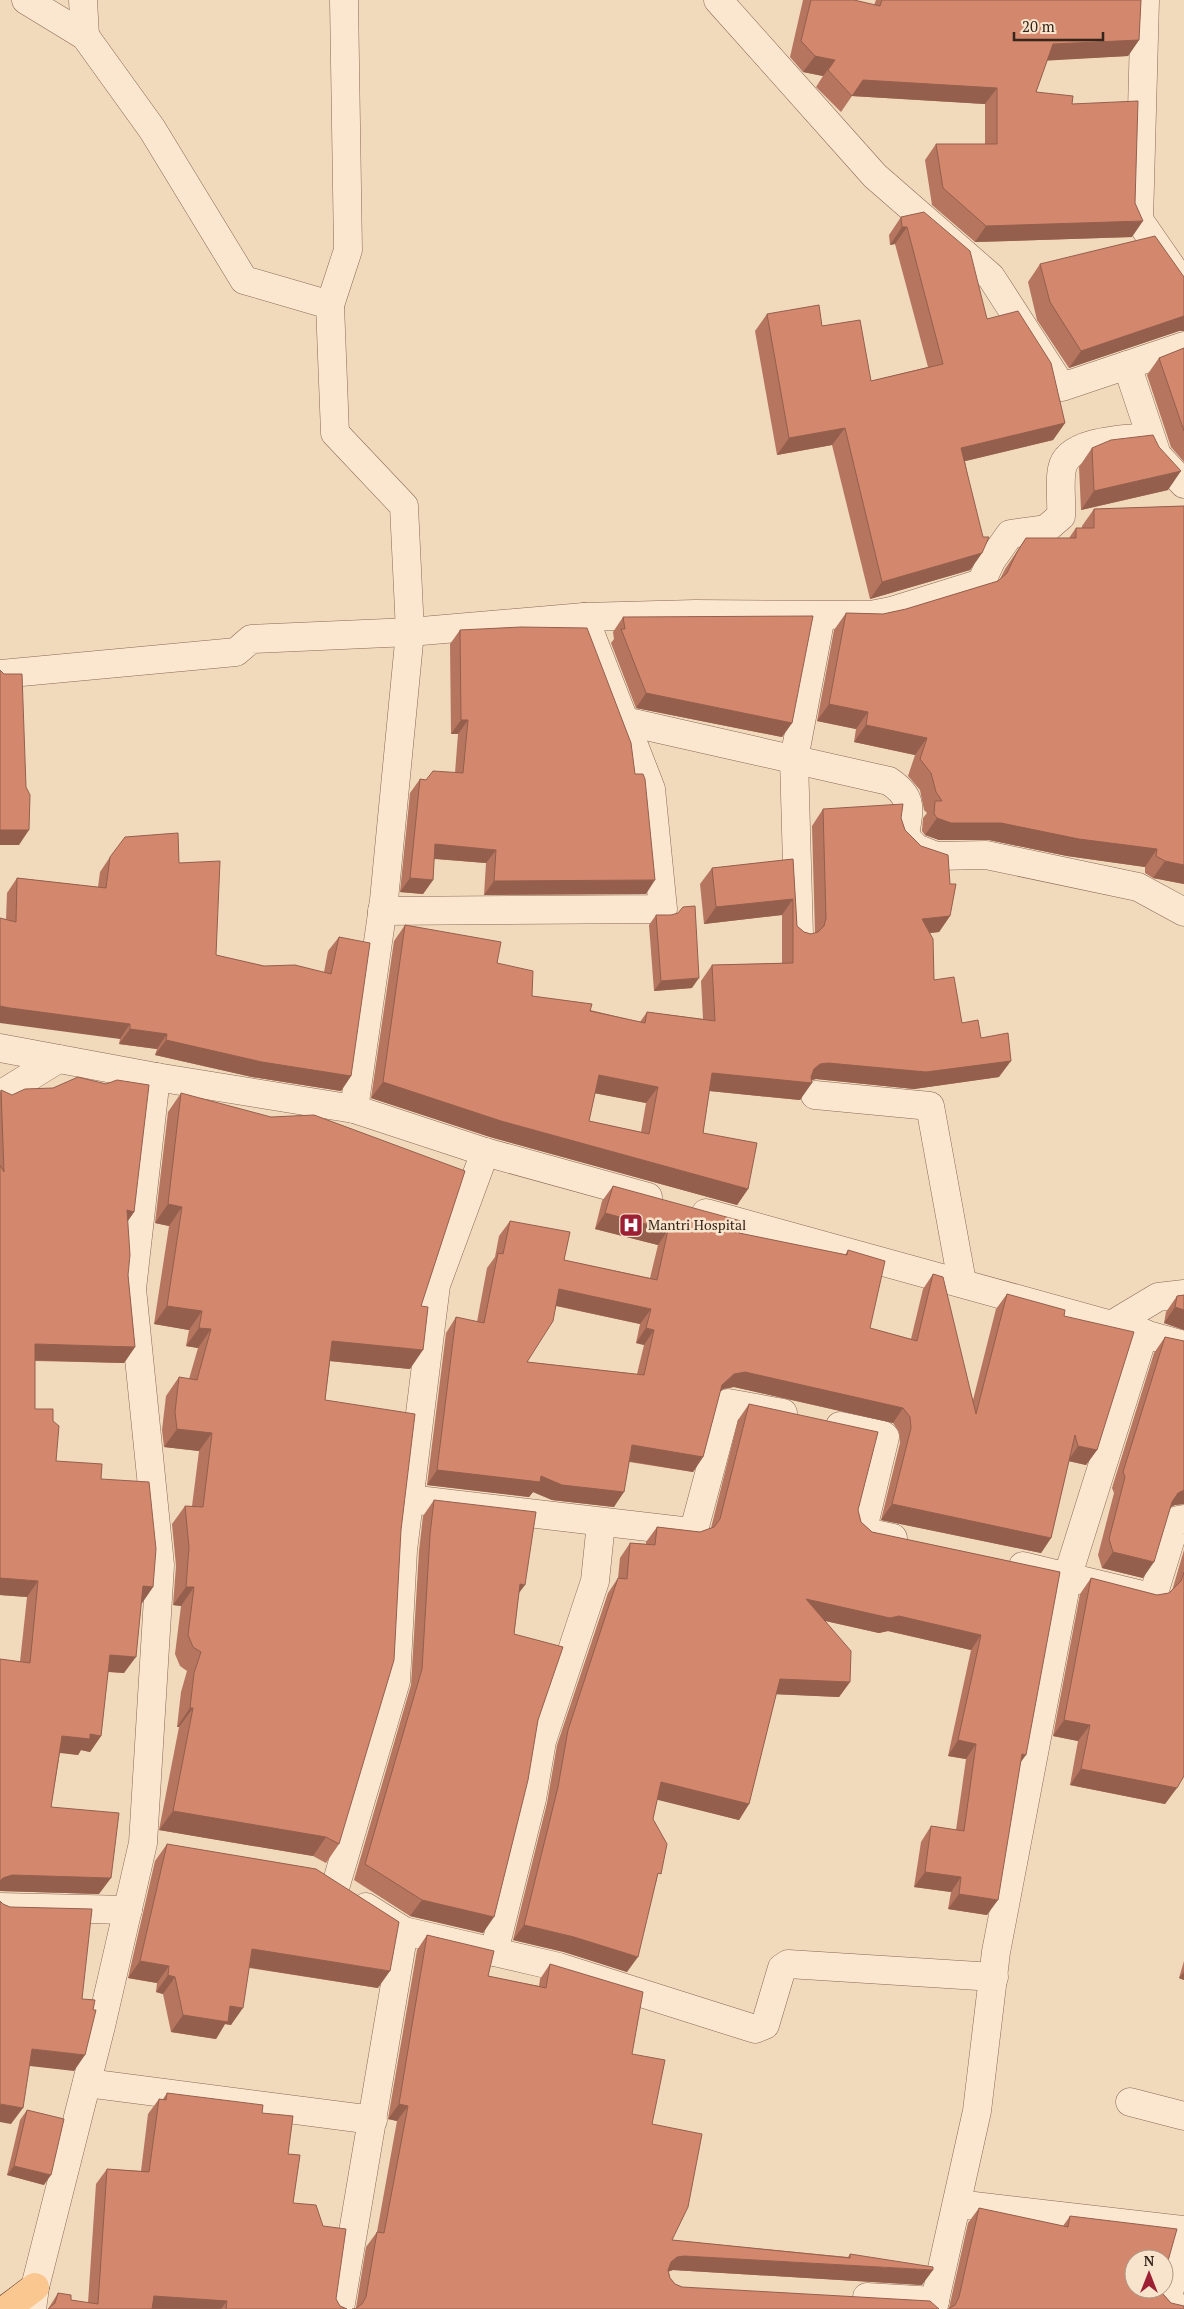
<svg xmlns="http://www.w3.org/2000/svg" width="1184" height="2309" font-family="'PT Serif',serif">
<rect width="100%" height="100%" fill="#f1d9bc"/>
<g fill="none" stroke-linecap="round" stroke-linejoin="round">
<g stroke="#8a6854" stroke-width="29">
<g id="minor">
<polyline points="26,0 85,36 152,129 244,280 330,305 335,433 404,506 410,632 384,900 354,1109"/>
<polyline points="83,0 85,36"/>
<polyline points="718,0 875,176 991,277 1062,387 1184,346"/>
<polyline points="1145,0 1139,220 1184,285"/>
<polyline points="330,305 348,250 344,0"/>
<polyline points="1127,365 1157,455 1184,484"/>
<path d="M 0,674 L 236,652 L 251,639 L 410,632 L 584,617 L 695,614 L 871,615 L 891,611 L 981,583 L 991,561 L 1010,534 L 1046,529 L 1061,516 C 1062,501 1059,483 1062,469 C 1067,440 1125,439 1148,437"/>
<path d="M 624,721 L 889,781 C 914,798 909,808 905,836 L 916,848 L 936,856 L 986,855 L 1138,887 L 1184,912"/>
<polyline points="382,911 663,909 651,789 584,617"/>
<polyline points="799,935 794,759 821,616"/>
<polyline points="0,1048 156,1077 354,1109 485,1152 648,1197"/>
<polyline points="0,1095 58,1059"/>
<polyline points="815,1095 930,1106 962,1282"/>
<polyline points="706,1213 1184,1345"/>
<polyline points="1113,1324 1158,1297 1184,1294"/>
<polyline points="840,1426 883,1435 885,1437 863,1529 865,1532 893,1538"/>
<polyline points="409,1499 691,1532 694,1530 728,1403 783,1413"/>
<polyline points="1023,1566 1147,1596 1153,1596 1176,1522 1178,1520 1184,1519"/>
<polyline points="335,1888 396,1681 403,1550 436,1285 485,1152"/>
<polyline points="0,1907 128,1910"/>
<polyline points="366,1907 404,1931 559,1967 755,2029 765,2025 782,1968 788,1964 994,1977"/>
<polyline points="494,1952 532,1799 542,1741 595,1581 601,1523"/>
<polyline points="87,2083 373,2120"/>
<polyline points="1130,2102 1184,2116"/>
<polyline points="957,2204 1184,2230"/>
<polyline points="867,2297 935,2301"/>
<polyline points="32,2309 35,2287 101,2026 143,1843 160,1565 132,1289 156,1077"/>
<polyline points="340,2309 404,1931"/>
<polyline points="933,2309 977,2111 996,1952 1068,1575 1144,1333"/>
<polyline points="1183,2309 1166,2303 1184,2240"/>
</g>
</g>
<g stroke="#573729" stroke-width="29">
<polyline id="major" points="6,2309 35,2287"/>
</g>
<use href="#minor" stroke="#fbe7cf" stroke-width="28"/>
<use href="#major" stroke="#f9c78f" stroke-width="28"/>
</g>
<g fill="#b5755f" fill-rule="evenodd">
<polygon points="782,0 854,0 874,5 876,0 1141,0 1139,40 1128,56 1047,60 1036,92 1072,104 1132,237 975,242 932,205 925,160 936,144 985,144 985,104 852,96 841,112 816,87 823,76 803,72 790,57 803,0"/>
<polygon points="901,217 987,319 1065,423 1053,440 965,461 982,553 970,570 870,599 832,445 777,455 755,331 767,314 822,326 871,381 928,367 895,244 890,245 889,235"/>
<polygon points="1040,264 1184,277 1184,331 1179,331 1069,368 1037,320 1028,282"/>
<polygon points="1184,348 1184,462 1171,447 1147,375 1159,358"/>
<polygon points="1092,448 1168,490 1081,510 1079,467"/>
<polygon points="1184,506 1184,884 1153,878 1145,873 1145,867 1067,856 989,840 939,840 925,835 922,831 923,818 927,813 924,810 920,790 908,776 915,755 854,742 856,729 817,721 834,630 846,613 883,614 906,609 998,581 1000,579 1005,569 1026,538 1069,538 1076,528 1082,528 1082,526 1094,509"/>
<polygon points="623,617 792,723 782,737 636,708 611,643 614,639 613,632"/>
<polygon points="460,630 646,894 484,895 486,863 434,859 433,880 423,894 400,892 410,793 420,779 426,780 455,773 458,734 451,734 450,644"/>
<path d="M 823,809 L 901,818 L 905,830 L 950,916 L 939,932 L 930,933 L 934,980 L 962,1023 L 981,1038 L 999,1077 L 914,1089 L 816,1079 L 812,1080 L 800,1100 L 709,1091 L 703,1133 L 748,1189 L 737,1205 L 490,1137 L 371,1098 L 394,941 L 405,925 L 497,963 L 532,996 L 640,1022 L 647,1012 L 703,1019 L 701,981 L 712,965 L 782,963 L 782,915 L 704,924 L 700,884 L 712,868 L 793,859 L 797,926 L 804,932 L 811,934 L 815,933 L 812,826 ZM 595,1093 L 646,1103 L 641,1132 L 589,1121 Z"/>
<polygon points="110,857 179,863 216,955 264,966 324,972 328,951 339,937 351,1076 341,1091 252,1077 155,1055 157,1049 119,1044 120,1039 6,920 7,893 17,878 98,887 100,872"/>
<polygon points="656,915 692,988 654,991 649,925"/>
<polygon points="1,1090 134,1212 127,1222 128,1275 135,1347 124,1363 35,1361 35,1409 53,1421 56,1461 101,1479 153,1587 142,1603 141,1603 124,1673 108,1672 101,1736 90,1752 81,1750 78,1755 60,1752 51,1807 99,1894 0,1891 0,1659 20,1662 27,1597 0,1595 0,1092"/>
<polygon points="181,1093 421,1306 410,1369 330,1361 325,1400 339,1844 326,1863 313,1856 159,1830 179,1727 177,1727 181,1692 187,1671 180,1666 175,1654 181,1606 173,1605 176,1566 172,1524 185,1506 192,1506 199,1451 164,1447 162,1430 166,1396 179,1377 189,1379 198,1348 186,1346 189,1330 154,1324 169,1226 155,1223 168,1112"/>
<path d="M 613,1186 L 739,1233 L 845,1255 L 848,1250 L 870,1328 L 911,1339 L 923,1289 L 933,1274 L 973,1400 L 996,1309 L 1007,1294 L 1064,1316 L 1097,1450 L 1086,1465 L 1069,1461 L 1051,1538 L 1041,1553 L 881,1520 L 900,1443 L 899,1432 L 893,1423 L 734,1387 L 723,1389 L 720,1391 L 703,1457 L 693,1472 L 629,1462 L 614,1507 L 552,1500 L 533,1492 L 529,1497 L 427,1485 L 446,1333 L 456,1317 L 477,1322 L 487,1268 L 495,1257 L 499,1236 L 510,1221 L 564,1260 L 650,1278 L 658,1245 L 595,1229 L 602,1201 ZM 556,1306 L 640,1324 L 636,1343 L 644,1345 L 637,1374 L 527,1362 Z"/>
<polygon points="1184,1295 1184,1330 1164,1323 1166,1312 1177,1296"/>
<polygon points="1165,1337 1184,1341 1184,1504 1175,1505 1171,1507 1143,1578 1102,1568 1098,1555 1114,1493 1112,1488 1154,1353"/>
<polygon points="749,1404 858,1510 861,1522 872,1532 1060,1572 1021,1761 987,1915 948,1909 951,1892 914,1887 921,1842 931,1826 956,1830 966,1759 948,1756 971,1650 888,1631 879,1633 825,1621 850,1682 839,1697 776,1694 749,1804 739,1820 657,1799 653,1819 657,1879 627,1972 564,1952 513,1940 547,1803 557,1745 608,1593 618,1578 620,1558 630,1543 646,1544 646,1542 657,1527 700,1532 711,1528 738,1420"/>
<polygon points="434,1500 519,1592 514,1634 538,1720 483,1933 410,1916 354,1880 411,1685 419,1551 423,1516"/>
<polygon points="1184,1550 1184,1776 1165,1804 1070,1785 1078,1741 1053,1736 1080,1594 1091,1578 1157,1595 1169,1593 1172,1591"/>
<polygon points="167,1844 378,1988 249,1968 231,2025 225,2024 216,2039 171,2032 163,1994 156,1992 157,1983 128,1978 155,1861"/>
<polygon points="427,1935 488,1976 539,1986 540,1979 550,1964 632,2054 652,2124 672,2240 848,2257 850,2254 922,2285 673,2270 668,2272 670,2278 675,2284 682,2287 356,2308 366,2247 377,2232 397,2121 388,2119 417,1950"/>
<polygon points="1184,1961 1184,1980 1179,1978"/>
<polygon points="167,2093 262,2113 288,2154 293,2203 336,2299 340,2306 347,2309 48,2309 58,2293 71,2300 88,2303 96,2184 107,2169 141,2171 148,2114 159,2099 163,2099"/>
<polygon points="27,2110 44,2185 7,2175 20,2120"/>
<polygon points="979,2208 1063,2226 1070,2216 1134,2259 1171,2303 949,2308 968,2223"/>
</g>
<g fill="#945f4d">
<polygon points="1139,40 1128,56 1041,61 1053,44"/>
<polygon points="815,56 835,60 823,76 803,72"/>
<polygon points="863,80 997,88 985,104 852,96"/>
<polygon points="1143,221 1132,237 975,242 986,226"/>
<polygon points="902,227 907,227 895,244 890,245"/>
<polygon points="1184,316 1184,331 1179,331 1069,368 1081,351"/>
<polygon points="1065,423 1053,440 949,465 961,448"/>
<polygon points="845,428 832,445 777,455 789,438"/>
<polygon points="1181,471 1168,490 1081,510 1094,491"/>
<polygon points="982,553 970,570 870,599 882,582"/>
<polygon points="646,693 792,723 782,737 636,708"/>
<polygon points="829,704 868,712 856,729 817,721"/>
<polygon points="461,720 468,720 458,734 451,734"/>
<polygon points="866,725 927,738 915,755 854,742"/>
<polygon points="937,818 1001,823 1157,849 1145,867 1067,856 989,840 939,840 925,835"/>
<polygon points="0,830 29,830 19,845 0,845"/>
<polygon points="435,844 496,850 486,863 426,858"/>
<polygon points="1165,861 1184,865 1184,884 1153,878"/>
<polygon points="410,878 433,880 423,894 400,892"/>
<polygon points="655,880 646,894 484,895 494,881"/>
<polygon points="793,899 782,915 704,924 716,907"/>
<polygon points="950,916 939,932 911,935 922,919"/>
<polygon points="699,978 692,988 654,991 661,981"/>
<polygon points="0,1006 130,1024 120,1039 0,1023"/>
<polygon points="130,1029 167,1034 157,1049 119,1044"/>
<polygon points="166,1040 351,1076 341,1091 252,1077 155,1055"/>
<polygon points="1011,1061 999,1077 914,1089 816,1079 809,1081 812,1083 800,1100 700,1090 712,1073 814,1069 820,1064 828,1063"/>
<polygon points="599,1075 658,1087 646,1103 588,1092"/>
<polygon points="383,1082 748,1189 737,1205 490,1137 371,1098"/>
<polygon points="168,1204 182,1207 169,1226 155,1223"/>
<polygon points="127,1210 134,1212 123,1228"/>
<polygon points="605,1213 668,1230 658,1245 595,1229"/>
<polygon points="559,1289 651,1309 640,1324 548,1304"/>
<polygon points="167,1306 202,1311 189,1330 154,1324"/>
<polygon points="1175,1307 1184,1310 1184,1330 1164,1323"/>
<polygon points="199,1328 211,1329 198,1348 186,1346"/>
<polygon points="646,1328 654,1330 644,1345 636,1343"/>
<polygon points="332,1341 423,1350 410,1369 319,1360"/>
<polygon points="35,1344 135,1347 124,1363 24,1360"/>
<polygon points="745,1372 903,1408 893,1423 734,1387 723,1389 711,1400 722,1385 734,1374"/>
<polygon points="177,1429 212,1433 199,1451 164,1447"/>
<polygon points="632,1445 703,1457 693,1472 622,1460"/>
<polygon points="1078,1446 1097,1450 1086,1465 1068,1461"/>
<polygon points="437,1470 541,1476 624,1492 614,1507 552,1500 533,1492 529,1497 427,1485"/>
<polygon points="1184,1490 1184,1504 1175,1505 1167,1509 1178,1493"/>
<polygon points="892,1504 1051,1538 1041,1553 881,1520"/>
<polygon points="1113,1552 1154,1562 1143,1578 1102,1568"/>
<polygon points="0,1578 38,1581 27,1597 0,1595"/>
<polygon points="520,1584 525,1585 513,1601"/>
<polygon points="143,1586 153,1587 142,1603 132,1602"/>
<polygon points="186,1587 194,1587 181,1606 173,1605"/>
<polygon points="806,1599 899,1616 981,1635 971,1650 888,1631 879,1633 795,1614"/>
<polygon points="110,1655 136,1657 124,1673 98,1671"/>
<polygon points="780,1679 850,1682 839,1697 770,1694"/>
<polygon points="190,1708 193,1708 179,1727 177,1727"/>
<polygon points="1064,1720 1090,1725 1078,1741 1053,1736"/>
<polygon points="90,1734 101,1736 90,1752 81,1750 78,1755 51,1752 62,1736"/>
<polygon points="958,1740 976,1744 966,1759 948,1756"/>
<polygon points="1022,1754 1026,1755 1015,1770"/>
<polygon points="1081,1769 1177,1788 1165,1804 1070,1785"/>
<polygon points="661,1782 749,1804 739,1820 650,1798"/>
<polygon points="173,1811 326,1837 313,1856 159,1830"/>
<polygon points="925,1872 961,1877 951,1892 914,1887"/>
<polygon points="12,1875 111,1878 99,1894 0,1891 0,1881 3,1878"/>
<polygon points="959,1894 998,1900 987,1915 948,1909"/>
<polygon points="422,1900 494,1917 483,1933 410,1916"/>
<polygon points="524,1925 574,1937 638,1957 627,1972 564,1952 513,1940"/>
<polygon points="252,1949 390,1971 378,1988 240,1966"/>
<polygon points="140,1961 169,1966 157,1983 128,1978"/>
<polygon points="1184,1972 1184,1980 1179,1978"/>
<polygon points="168,1975 175,1977 163,1994 156,1992"/>
<polygon points="230,2006 243,2008 231,2025 225,2024 216,2039 171,2032 183,2015"/>
<polygon points="32,2049 85,2055 74,2071 21,2065"/>
<polygon points="0,2104 23,2108 11,2124 0,2122"/>
<polygon points="399,2104 408,2106 397,2121 388,2119"/>
<polygon points="14,2166 51,2175 44,2185 7,2175"/>
<polygon points="684,2256 933,2270 922,2285 673,2270 666,2272 671,2262 677,2257"/>
<polygon points="154,2296 227,2301 221,2309 144,2309"/>
</g>
<g fill="#d3886e" stroke="#945f4d" fill-rule="evenodd">
<polygon points="811,0 854,0 880,6 882,0 1141,0 1139,40 1053,44 1036,92 1073,96 1072,104 1138,101 1135,203 1143,221 986,226 943,188 936,144 997,144 997,88 863,80 852,96 828,70 835,60 815,56 801,41"/>
<polygon points="924,212 970,251 987,319 1018,311 1051,363 1065,423 961,448 983,537 989,537 982,553 882,582 845,428 789,438 767,314 819,305 822,326 860,320 871,381 943,364 907,227 902,227 901,217"/>
<polygon points="1155,236 1184,277 1184,316 1081,351 1050,302 1040,264"/>
<polygon points="1184,348 1184,431 1159,358"/>
<polygon points="1153,435 1159,447 1181,471 1094,491 1092,448 1111,440"/>
<polygon points="1184,506 1184,865 1165,861 1156,856 1157,849 1079,839 1001,823 951,823 937,818 934,814 935,801 942,801 936,792 931,773 920,759 927,738 866,725 868,712 829,704 846,613 883,614 906,609 998,581 1007,573 1017,552 1026,538 1076,538 1076,528 1094,528 1094,509"/>
<polygon points="813,616 792,723 646,693 621,629 625,629 623,617"/>
<polygon points="521,627 587,628 631,743 635,774 643,774 645,779 655,880 494,881 496,850 435,844 433,880 410,878 420,779 426,780 433,771 463,773 468,720 461,720 460,630"/>
<polygon points="0,670 4,674 22,674 26,787 30,795 29,830 0,830"/>
<path d="M 903,804 L 901,818 L 905,830 L 921,846 L 948,855 L 950,884 L 956,884 L 950,916 L 922,919 L 933,939 L 934,980 L 954,977 L 962,1023 L 978,1020 L 981,1038 L 1008,1033 L 1011,1061 L 926,1072 L 828,1063 L 820,1064 L 814,1069 L 811,1077 L 812,1083 L 712,1073 L 703,1133 L 757,1143 L 748,1189 L 501,1121 L 383,1082 L 405,925 L 501,942 L 497,963 L 533,971 L 532,996 L 592,1004 L 590,1011 L 645,1023 L 647,1012 L 715,1021 L 712,965 L 793,963 L 793,899 L 716,907 L 712,868 L 793,859 L 797,926 L 804,932 L 811,934 L 818,932 L 824,926 L 826,918 L 823,809 ZM 599,1075 L 658,1087 L 649,1134 L 589,1121 Z"/>
<polygon points="178,833 179,863 220,861 216,955 264,966 295,965 331,974 339,937 370,943 351,1076 262,1062 166,1040 167,1034 130,1029 130,1024 10,1008 0,1006 0,918 16,922 17,878 106,888 110,857 125,837"/>
<polygon points="695,906 699,978 661,981 656,915 671,915 678,913 683,907"/>
<polygon points="78,1077 106,1084 117,1080 149,1085 134,1212 127,1210 130,1255 128,1275 135,1347 35,1344 35,1409 53,1409 53,1421 59,1426 56,1461 102,1464 101,1479 149,1482 156,1549 153,1587 143,1586 136,1657 110,1655 101,1736 90,1734 90,1739 62,1736 51,1807 119,1813 111,1878 12,1875 3,1878 0,1881 0,1659 30,1663 38,1581 0,1578 0,1165 4,1172 1,1090 12,1095 25,1089 53,1088"/>
<polygon points="181,1093 271,1117 314,1115 465,1171 421,1306 428,1307 423,1350 332,1341 325,1400 415,1414 401,1530 394,1660 339,1844 326,1837 173,1811 193,1708 190,1708 194,1673 201,1652 193,1647 188,1635 194,1587 186,1587 189,1547 185,1506 203,1507 212,1433 177,1429 175,1412 179,1377 197,1380 211,1329 199,1328 202,1311 167,1306 182,1207 168,1204"/>
<path d="M 613,1186 L 741,1221 L 739,1233 L 847,1255 L 848,1250 L 885,1261 L 870,1328 L 917,1341 L 933,1274 L 943,1277 L 976,1414 L 1007,1294 L 1065,1310 L 1064,1316 L 1134,1332 L 1097,1450 L 1078,1446 L 1075,1435 L 1051,1538 L 892,1504 L 911,1428 L 910,1417 L 903,1408 L 745,1372 L 734,1374 L 722,1385 L 703,1457 L 632,1445 L 624,1492 L 562,1485 L 541,1476 L 540,1482 L 437,1470 L 456,1317 L 484,1323 L 498,1253 L 503,1254 L 510,1221 L 570,1232 L 564,1260 L 657,1280 L 668,1230 L 605,1213 ZM 559,1289 L 651,1309 L 646,1328 L 654,1330 L 644,1375 L 527,1362 L 553,1321 Z"/>
<polygon points="1184,1295 1184,1310 1175,1307 1177,1296"/>
<polygon points="1165,1337 1184,1341 1184,1490 1178,1493 1172,1502 1154,1562 1113,1552 1109,1539 1125,1477 1123,1472"/>
<polygon points="749,1404 878,1432 858,1510 861,1522 872,1532 1060,1572 1026,1755 1022,1754 998,1900 959,1894 961,1877 925,1872 931,1826 964,1831 976,1744 958,1740 981,1635 899,1616 890,1618 806,1599 851,1651 850,1682 780,1679 749,1804 661,1782 653,1819 667,1844 661,1874 658,1873 638,1957 574,1937 524,1925 558,1787 568,1730 618,1578 627,1579 630,1543 655,1545 657,1527 700,1532 714,1527 720,1519"/>
<polygon points="434,1500 536,1512 525,1585 520,1584 514,1634 563,1647 538,1720 528,1780 494,1917 422,1900 365,1864 422,1669 430,1535"/>
<polygon points="1184,1572 1184,1776 1177,1788 1081,1769 1090,1725 1064,1720 1091,1578 1157,1595 1169,1593 1181,1581"/>
<polygon points="167,1844 316,1869 399,1922 390,1971 252,1949 243,2008 230,2006 228,2022 183,2015 175,1977 168,1975 169,1966 140,1961"/>
<polygon points="0,1901 3,1904 10,1907 92,1909 82,1999 95,2000 93,2010 96,2010 85,2055 32,2049 23,2108 0,2104"/>
<polygon points="427,1935 494,1951 488,1976 546,1988 550,1964 643,1992 632,2054 665,2060 652,2124 702,2134 688,2207 672,2240 850,2258 850,2254 933,2267 933,2270 684,2256 677,2257 671,2262 668,2270 670,2278 675,2284 682,2287 930,2301 939,2309 352,2309 355,2309 362,2304 366,2297 377,2232 384,2233 408,2106 399,2104"/>
<polygon points="167,2093 263,2105 262,2113 293,2116 288,2154 300,2155 293,2203 316,2205 323,2226 346,2229 336,2299 340,2306 347,2309 226,2309 227,2301 154,2296 152,2309 48,2309 55,2303 58,2293 71,2295 71,2300 98,2304 107,2169 149,2172 159,2099 166,2100"/>
<polygon points="27,2110 64,2119 51,2175 14,2166"/>
<polygon points="979,2208 1068,2227 1070,2216 1177,2229 1164,2275 1164,2259 1134,2259 1134,2289 1161,2289 1161,2292 1171,2303 1184,2306 1184,2309 948,2309 955,2305 959,2297"/>
</g>
<defs>
<g id="hospital-square" transform="scale(1.25)"><rect x="-9" y="-9" width="18" height="18" rx="4" fill="#9d1f34" stroke="#f8e4cc"/><path d="M-5-5h3v3.5h4V-5h3V5h-3V1.5h-4V5h-3Z" fill="#fff"/></g>
</defs>
<g fill-rule="evenodd">
<use href="#hospital-square" x="631" y="1225"/>
</g>
<g text-anchor="middle" stroke-width="5" stroke-linejoin="round" paint-order="stroke">
<g font-size="14" fill="#37241a" stroke="#f8e4cc" text-anchor="start">
<text x="648" y="1230">Mantri Hospital</text>
</g>
</g>
<g transform="translate(1149 2274)"><circle r="24" fill="#f8e4cc" stroke="#ab9785"/>
<path d="M0-4L9 19L0 12L-9 19Z" fill="#9d1f34"/>
<text y="-8" font-size="14" font-weight="bold" text-anchor="middle" fill="#37241a">N</text>
</g>
<path d="M1014 32v8h89v-8" fill="none" stroke="#37241a" stroke-width="2.5"/>
<text x="1022" y="32" font-size="15" fill="#37241a" stroke="#f8e4cc" stroke-width="4" paint-order="stroke">20 m</text>
</svg>
